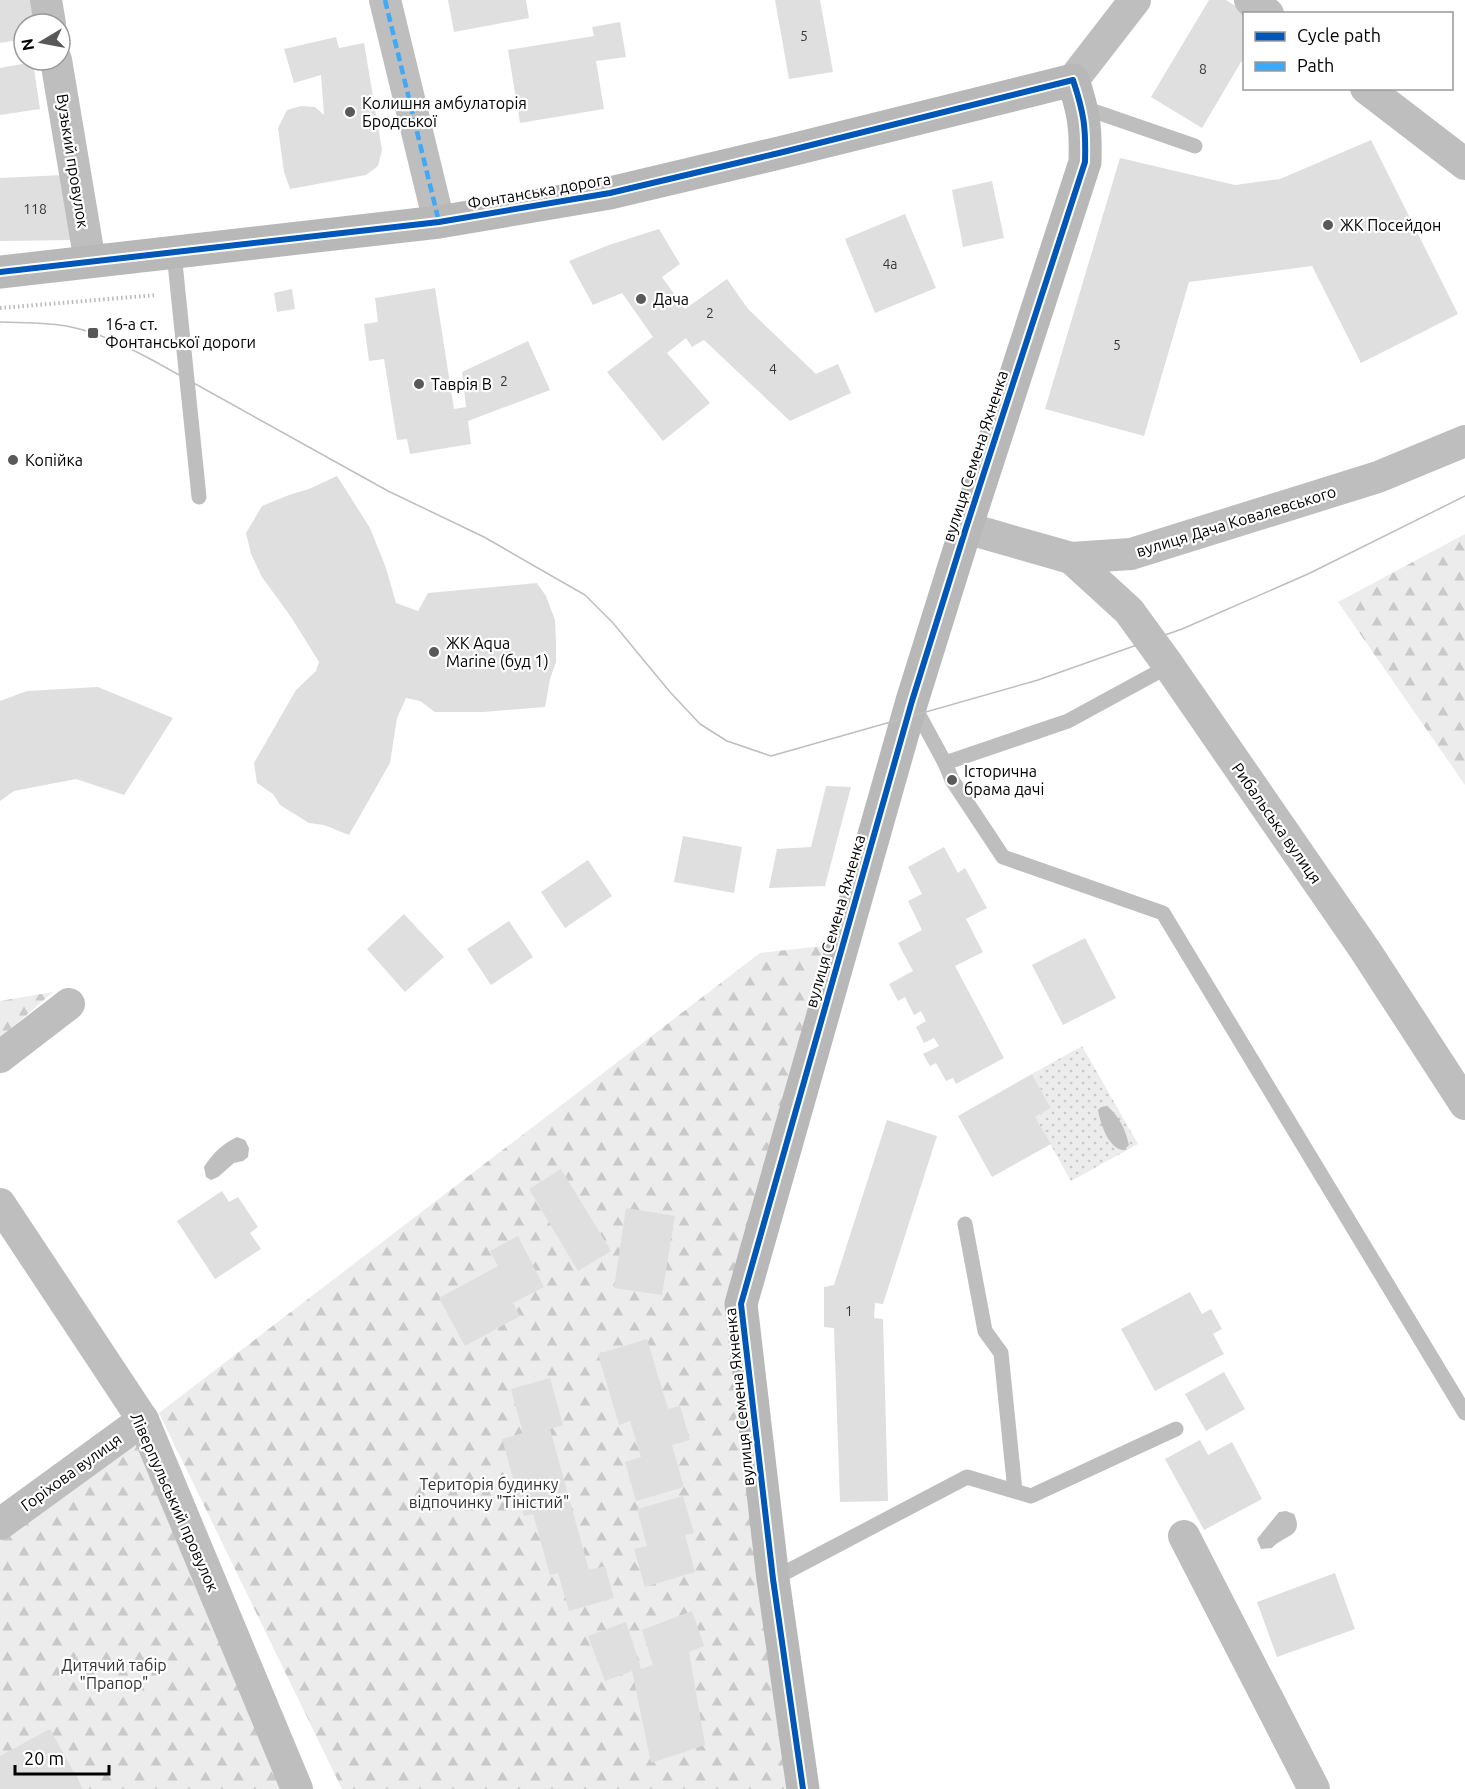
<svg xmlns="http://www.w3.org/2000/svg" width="1465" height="1789" font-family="Ubuntu,sans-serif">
<defs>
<pattern id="forest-firs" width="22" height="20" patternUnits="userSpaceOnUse" patternTransform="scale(1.5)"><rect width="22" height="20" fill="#ececec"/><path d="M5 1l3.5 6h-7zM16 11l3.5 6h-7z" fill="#c9c9c9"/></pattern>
<pattern id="garden-dots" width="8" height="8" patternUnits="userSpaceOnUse" patternTransform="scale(1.5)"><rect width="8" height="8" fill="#ececec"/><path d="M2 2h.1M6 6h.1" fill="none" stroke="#c9c9c9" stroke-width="1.8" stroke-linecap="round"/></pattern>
</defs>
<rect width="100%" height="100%" fill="#fff"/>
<g fill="url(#forest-firs)">
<polygon points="1465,534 1465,785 1338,602"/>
<polygon points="832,945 728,1302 796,1789 342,1789 159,1413 760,953"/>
<polygon points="53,992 0,1038 0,1001"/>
<polygon points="138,1438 287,1789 0,1789 0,1538"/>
</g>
<polygon fill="url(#garden-dots)" points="1082,1046 1138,1144 1071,1181 1035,1117 1051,1108 1032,1074"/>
<g fill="#bfbfbf">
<path d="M 1107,1106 C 1120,1117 1125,1129 1129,1145 L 1124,1150 C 1109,1150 1100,1123 1098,1110 L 1101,1107 Z"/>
<path d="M 237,1137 L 245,1140 L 249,1148 L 248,1157 L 243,1161 L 234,1163 L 218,1177 L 211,1180 L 206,1177 L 204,1167 C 213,1153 222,1144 237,1137 Z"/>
<path d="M 1286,1511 L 1294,1514 C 1305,1537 1283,1535 1272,1548 L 1261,1549 L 1257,1539 L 1279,1512 Z"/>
</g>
<g fill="#dfdfdf">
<polygon points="0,0 33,0 37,24 24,24 24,39 0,43"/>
<polygon points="448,0 526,0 529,18 454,32"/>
<polygon points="775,0 820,0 833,72 789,79"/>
<polygon points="1209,0 1226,0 1248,14 1244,14 1244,57 1202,128 1151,97"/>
<polygon points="620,22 626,57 596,61 604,109 520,123 508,50 594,36 592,27"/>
<polygon points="336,37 339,48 364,43 382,150 378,166 366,175 290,189 284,172 278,128 287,110 301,106 315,107 324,115 321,75 294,83 284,49"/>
<polygon points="33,62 40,109 0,115 0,68"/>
<polygon points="1371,140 1458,314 1361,363 1312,266 1189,282 1144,436 1045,409 1120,158 1235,185 1280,179"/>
<polygon points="64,175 75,240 0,241 0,178"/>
<polygon points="992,181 1004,238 963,247 952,190"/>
<polygon points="905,214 936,288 875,313 845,239"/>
<polygon points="659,229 680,264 662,277 685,309 727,279 748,309 816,374 838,364 851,393 790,421 704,340 692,347 686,338 667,353 710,403 663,441 607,372 653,337 622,293 593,305 569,261 609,245"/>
<polygon points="435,288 454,409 466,407 462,372 528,341 550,390 468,421 471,444 410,454 407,439 397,440 384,359 369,361 364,324 378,322 375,298"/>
<polygon points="292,289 295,309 277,312 274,293"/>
<polygon points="337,476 370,528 386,568 396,603 418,611 428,593 537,583 546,596 555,620 556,642 556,662 550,679 545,707 484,712 435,712 420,701 406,698 397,718 390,763 349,835 324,825 309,823 280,805 273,794 257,783 254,763 296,690 316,671 319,662 291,617 262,577 251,554 246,533 262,506 289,495 309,489"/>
<polygon points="98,687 173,718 124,795 76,779 14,791 0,801 0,701 27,691"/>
<polygon points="826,786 851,787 825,886 769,888 777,849 811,847"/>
<polygon points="683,836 742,847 734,893 674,882"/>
<polygon points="944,847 958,873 965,868 987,908 966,919 983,952 955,966 1004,1058 956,1084 953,1078 946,1081 936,1063 930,1066 923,1054 939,1046 934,1038 924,1043 916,1027 926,1021 921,1011 914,1015 905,997 898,1001 889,984 913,971 898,943 922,930 908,901 922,894 908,867"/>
<polygon points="588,860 612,896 565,928 541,892"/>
<polygon points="404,914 444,957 405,992 367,949"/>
<polygon points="509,921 533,957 491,985 467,949"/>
<polygon points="1085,938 1116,998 1063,1025 1032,965"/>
<polygon points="1032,1074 1051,1108 1035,1117 1051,1144 992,1177 958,1116"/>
<polygon points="887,1120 937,1136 883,1304 875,1303 874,1318 883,1319 888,1501 840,1502 834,1328 824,1327 824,1287 834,1285"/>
<polygon points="561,1169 611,1251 578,1271 529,1189"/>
<polygon points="222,1191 229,1202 238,1197 258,1227 250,1233 261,1249 215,1279 177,1221"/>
<polygon points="626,1208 675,1216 662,1295 614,1288"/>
<polygon points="518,1236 544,1287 513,1303 520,1316 465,1346 439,1298 498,1266 490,1251"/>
<polygon points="1190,1292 1202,1314 1211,1309 1222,1329 1213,1334 1224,1354 1155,1391 1121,1329"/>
<polygon points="647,1339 668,1409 680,1406 690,1440 672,1445 684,1487 636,1501 625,1462 641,1457 630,1421 619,1425 598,1354"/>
<polygon points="1224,1372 1245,1409 1206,1431 1185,1394"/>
<polygon points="550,1378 563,1425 550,1429 589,1570 605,1566 614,1598 569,1611 558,1573 550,1575 533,1514 524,1516 502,1439 523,1433 511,1389"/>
<polygon points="1200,1440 1208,1455 1232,1442 1262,1499 1204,1530 1165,1459"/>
<polygon points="683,1496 694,1533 685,1535 695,1572 645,1587 634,1549 647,1546 637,1509"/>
<polygon points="1335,1573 1355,1629 1277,1657 1257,1602"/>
<polygon points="692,1611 704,1646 689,1652 705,1745 651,1763 632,1671 605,1681 588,1636 626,1622 641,1669 653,1665 642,1630"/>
<polygon points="50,1729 83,1789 0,1789 0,1756"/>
</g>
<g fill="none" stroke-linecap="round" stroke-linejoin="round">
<polyline stroke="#b9b9b9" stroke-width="4" stroke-dasharray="1.5 3" stroke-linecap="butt" points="0,308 157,295"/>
<g stroke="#bebebe" stroke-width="15">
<polyline points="1082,107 1195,146"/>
<polyline points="174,253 199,497"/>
<polyline points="913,704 945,763 952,780 1003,857 1163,913 1465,1413"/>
<polyline points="945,763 1068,721 1169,666"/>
<polyline points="965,1224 985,1331 1001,1353 1015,1491"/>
<polyline points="773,1579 967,1477 1031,1496 1176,1429"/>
</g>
<g stroke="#bebebe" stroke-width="32">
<polyline points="46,0 50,24"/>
<polyline points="385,0 439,222"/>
<polyline points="1250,0 1268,14"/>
<polyline points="56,60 90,262"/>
<polyline points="1073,80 1135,0"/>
<polyline points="1366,88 1465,164"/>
<polyline points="966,528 1071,558 1131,554 1378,477 1465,441"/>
<polyline points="1071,558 1129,611 1169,666 1365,950 1465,1104"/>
<polyline points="0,1057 69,1004"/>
<polyline points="0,1204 143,1420 297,1789"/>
<polyline points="0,1524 143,1420"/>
<polyline points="1184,1536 1314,1789"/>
</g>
<path stroke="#b8b8b8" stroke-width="33" d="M 0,272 L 439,222 L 610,193 L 779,153 L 1073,80 C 1084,113 1086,128 1085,162 L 966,528 L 912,701 L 741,1304 L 773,1579 L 803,1789"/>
<path stroke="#bebebe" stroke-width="1.5" d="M 0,322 C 24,323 47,322 71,327 C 100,333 128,347 154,361 L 388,491 L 484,537 L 585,595 L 613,623 L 670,692 L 700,724 L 727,741 L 771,756 L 1038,680 L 1182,629 L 1308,574 L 1465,496"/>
<polyline stroke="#3fa9f5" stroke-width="4.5" stroke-dasharray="9 4.5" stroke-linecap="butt" points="385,0 439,222"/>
<g stroke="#fff" stroke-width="10">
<path id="cycleway" d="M 0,272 L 439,222 L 610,193 L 779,153 L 1073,80 C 1084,113 1086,128 1085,162 L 966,528 L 912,701 L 741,1304 L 773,1579 L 803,1789"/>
</g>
<use href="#cycleway" stroke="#0057b8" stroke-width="6"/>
</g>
<g fill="#595959" stroke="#fff" stroke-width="2">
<circle cx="350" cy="112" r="6"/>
<circle cx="1328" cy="225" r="6"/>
<circle cx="641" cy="299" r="6"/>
<rect x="87" y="327" width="12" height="12" rx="3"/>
<circle cx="419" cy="384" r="6"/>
<circle cx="13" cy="460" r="6"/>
<circle cx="434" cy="652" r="6"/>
<circle cx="952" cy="780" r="6"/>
</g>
<g text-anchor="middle" stroke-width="4.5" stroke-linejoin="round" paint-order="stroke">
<g font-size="14" fill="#383838">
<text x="804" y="41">5</text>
<text x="1203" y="74">8</text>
<text x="35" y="214">118</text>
<text x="890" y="269">4а</text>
<text x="710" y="318">2</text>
<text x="1117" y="350">5</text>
<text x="773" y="374">4</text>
<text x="504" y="386">2</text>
<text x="849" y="1316">1</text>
</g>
<g font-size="16" fill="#000" stroke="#fff" text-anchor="start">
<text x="362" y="109">Колишня амбулаторія<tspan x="362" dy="18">Бродської</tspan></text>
<text x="1340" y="231">ЖК Посейдон</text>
<text x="653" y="305">Дача</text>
<text x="105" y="330">16-а ст.<tspan x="105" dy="18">Фонтанської дороги</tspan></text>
<text x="431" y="390">Таврія В</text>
<text x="25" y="466">Копійка</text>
<text x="446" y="649">ЖК Aqua<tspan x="446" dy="18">Marine (буд 1)</tspan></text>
<text x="964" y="777">Історична<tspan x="964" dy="18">брама дачі</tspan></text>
</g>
<g font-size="16" fill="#000" stroke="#fff">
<text transform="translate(73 161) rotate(81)" y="6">Вузький провулок</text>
<text transform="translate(539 191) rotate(-10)" y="6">Фонтанська дорога</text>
<text transform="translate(975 456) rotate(-72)" y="6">вулиця Семена Яхненка</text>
<text transform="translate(1236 521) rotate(-17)" y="6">вулиця Дача Ковалевського</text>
<text transform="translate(1277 823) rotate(55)" y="6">Рибальська вулиця</text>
<text transform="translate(835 921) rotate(-74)" y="6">вулиця Семена Яхненка</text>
<text transform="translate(739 1397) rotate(-96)" y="6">вулиця Семена Яхненка</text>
<text transform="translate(71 1472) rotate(-36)" y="6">Горіхова вулиця</text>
<text transform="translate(175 1502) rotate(66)" y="6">Ліверпульський провулок</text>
</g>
<g font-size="16" fill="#333" stroke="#fff">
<text x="489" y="1490">Територія будинку<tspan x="489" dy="18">відпочинку "Тіністий"</tspan></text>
<text x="114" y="1671">Дитячий табір<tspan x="114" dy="18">"Прапор"</tspan></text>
</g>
</g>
<rect x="1243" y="12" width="210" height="78" fill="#ffffff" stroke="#999999" stroke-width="1.5"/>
<rect x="1255" y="32" width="30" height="9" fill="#0057b8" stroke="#999999" stroke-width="1.5"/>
<text x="1297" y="42" font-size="18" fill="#000000">Cycle path</text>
<rect x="1255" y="62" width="30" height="9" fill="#3fa9f5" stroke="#999999" stroke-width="1.5"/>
<text x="1297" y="72" font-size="18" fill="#000000">Path</text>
<g transform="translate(42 42) rotate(260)"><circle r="28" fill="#ffffff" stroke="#999999" stroke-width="1.5"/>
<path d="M0-4.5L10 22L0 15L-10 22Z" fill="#595959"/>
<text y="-9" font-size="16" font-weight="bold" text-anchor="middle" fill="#000000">N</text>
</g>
<path d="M15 1765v9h94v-9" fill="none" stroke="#000000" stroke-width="3"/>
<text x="24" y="1765" font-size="18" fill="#000000" stroke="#ffffff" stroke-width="4.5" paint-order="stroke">20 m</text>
</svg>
